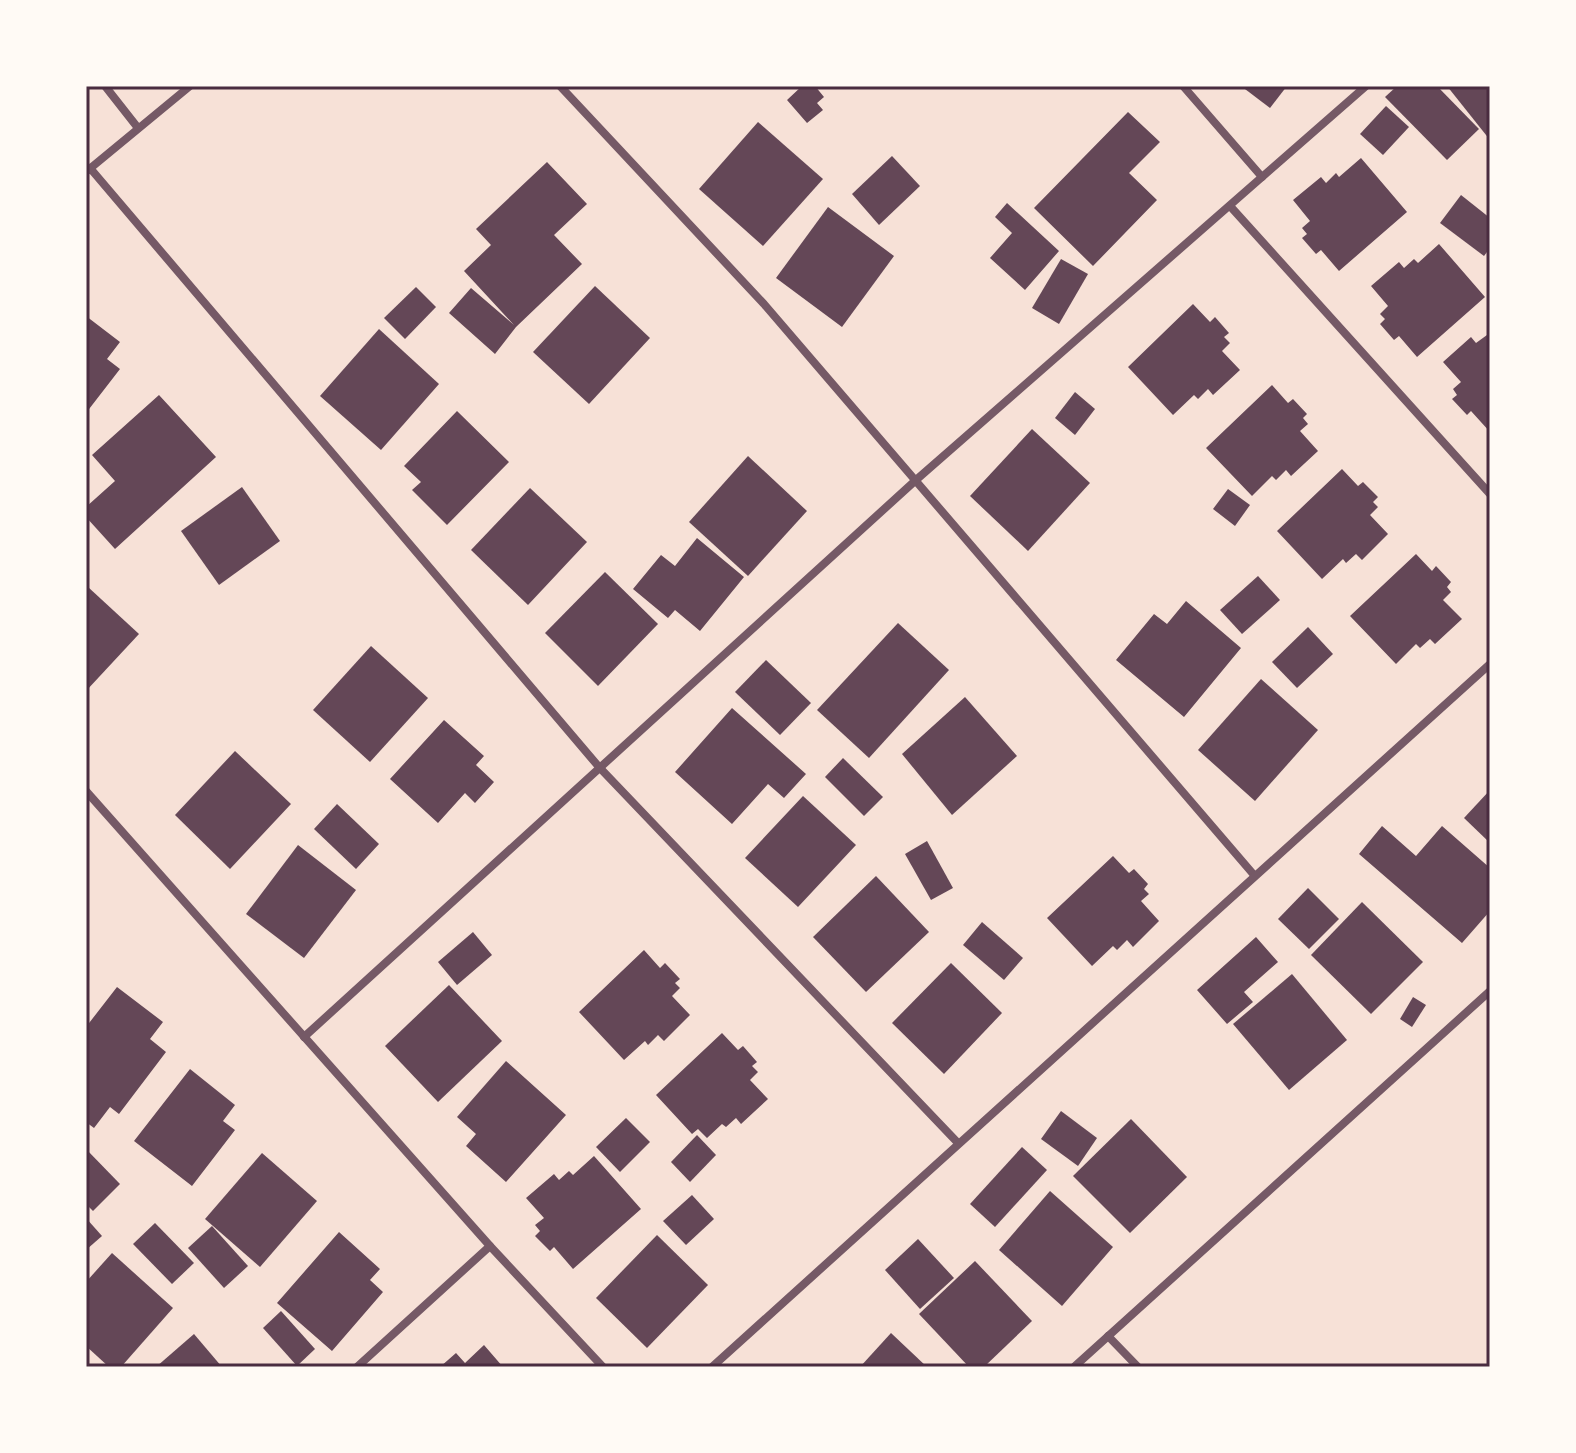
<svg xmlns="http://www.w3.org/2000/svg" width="1576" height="1453" font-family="'Roboto Condensed',sans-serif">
<rect width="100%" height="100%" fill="#f7e1d7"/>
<g fill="#644757">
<polygon points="802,86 815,86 824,97 817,103 823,110 807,123 787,100"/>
<polygon points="1241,86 1287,86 1270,108"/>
<polygon points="1397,86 1437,86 1479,129 1447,160 1385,97"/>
<polygon points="1447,86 1490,86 1490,140"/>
<polygon points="1386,106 1409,127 1383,155 1360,134"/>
<polygon points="1128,112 1160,142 1129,173 1157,200 1093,266 1034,208"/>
<polygon points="758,122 823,179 763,246 699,189"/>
<polygon points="892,156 920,186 879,225 852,194"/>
<polygon points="1361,158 1407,212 1339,271 1321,250 1316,254 1302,238 1307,234 1302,228 1310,221 1293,200 1321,177 1326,183 1336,173 1339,177"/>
<polygon points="547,162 587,204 554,235 582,264 516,327 495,354 449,313 471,288 514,325 464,271 491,245 476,229"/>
<polygon points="1461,195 1490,218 1490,248 1484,256 1440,223"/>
<polygon points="1007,203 1059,251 1025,290 990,258 1012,233 995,217"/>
<polygon points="828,207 894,256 842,327 776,278"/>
<polygon points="1439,244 1485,297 1417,357 1399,336 1394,340 1380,324 1385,319 1380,314 1388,306 1371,286 1399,262 1404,268 1414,259 1418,263"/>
<polygon points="1061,259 1088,274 1059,324 1032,308"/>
<polygon points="595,286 650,338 589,404 533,352"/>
<polygon points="416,287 436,307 405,339 384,318"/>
<polygon points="1193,304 1210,322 1215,317 1229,333 1224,337 1230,343 1222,351 1240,370 1213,395 1208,389 1198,399 1194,395 1173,415 1128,367"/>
<polygon points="86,316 120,342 107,359 120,369 86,413"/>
<polygon points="379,329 439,384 381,450 320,396"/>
<polygon points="1487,335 1490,339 1490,432 1471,411 1467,415 1452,399 1457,395 1453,389 1461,382 1443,362 1471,337 1476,343"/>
<polygon points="1272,385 1288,403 1293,399 1307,414 1303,418 1308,424 1300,431 1318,451 1291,476 1286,470 1276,480 1272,476 1252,496 1206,448"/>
<polygon points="1075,392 1095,409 1075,435 1055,418"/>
<polygon points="159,395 216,457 115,549 86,517 86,507 115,481 92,455"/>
<polygon points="457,411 509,462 447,525 412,490 421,482 404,466"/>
<polygon points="1032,429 1090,483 1028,551 970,496"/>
<polygon points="748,456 807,511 748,576 689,522"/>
<polygon points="1342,469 1358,486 1363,482 1378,497 1373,502 1378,507 1370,515 1388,534 1362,560 1356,554 1346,563 1343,559 1322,579 1277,531"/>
<polygon points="242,487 280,541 219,585 181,531"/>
<polygon points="530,488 587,542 528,605 471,550"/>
<polygon points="1228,489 1250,505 1235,526 1213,509"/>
<polygon points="697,538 744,577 700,631 675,610 668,618 633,589 661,555 675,566"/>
<polygon points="1416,554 1432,571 1436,566 1451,582 1447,587 1451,592 1443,600 1462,619 1435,644 1430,639 1420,648 1416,644 1396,664 1350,616"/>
<polygon points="605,572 658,624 598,686 545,633"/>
<polygon points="1258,576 1280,600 1242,634 1220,610"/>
<polygon points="88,587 139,634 86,691 86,589"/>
<polygon points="1186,601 1241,648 1184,717 1116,660 1154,614 1167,624"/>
<polygon points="898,623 949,670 869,758 817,710"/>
<polygon points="1308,627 1333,654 1297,688 1272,662"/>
<polygon points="371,646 428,698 370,762 313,710"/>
<polygon points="766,660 811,703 780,735 735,692"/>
<polygon points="1261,679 1318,730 1255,801 1198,750"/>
<polygon points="965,697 1017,756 952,815 902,754"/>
<polygon points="732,708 806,774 784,798 768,784 732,824 675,772"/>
<polygon points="444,720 484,756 476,765 494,782 475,803 465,793 438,823 390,779"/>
<polygon points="235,751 291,804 230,869 175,815"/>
<polygon points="843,758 883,797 864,816 825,777"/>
<polygon points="1490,790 1490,843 1464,818"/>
<polygon points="803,796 856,845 798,907 745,858"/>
<polygon points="337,804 379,844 356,869 314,829"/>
<polygon points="1382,826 1416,856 1442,826 1490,868 1490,911 1462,943 1359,854"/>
<polygon points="927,841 953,888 931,900 905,854"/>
<polygon points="298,845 356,890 304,958 246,914"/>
<polygon points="1113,856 1129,873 1134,869 1148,884 1144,889 1149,894 1141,901 1159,921 1133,947 1127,940 1117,950 1113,946 1092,966 1047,918"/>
<polygon points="876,876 929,932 866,992 813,937"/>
<polygon points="1308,888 1339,919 1309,949 1278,919"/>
<polygon points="1362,902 1423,962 1371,1014 1311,955"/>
<polygon points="982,922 1023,958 1004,980 963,945"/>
<polygon points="473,932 492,955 457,985 438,962"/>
<polygon points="1256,937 1278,962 1244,992 1253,1002 1227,1024 1197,990"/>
<polygon points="644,950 660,968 665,963 680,979 675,983 680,988 672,996 690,1015 664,1041 658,1035 648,1045 645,1041 624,1060 579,1012"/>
<polygon points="951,963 1002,1013 944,1074 892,1023"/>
<polygon points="1292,974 1347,1040 1289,1090 1233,1024"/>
<polygon points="449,985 502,1041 438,1102 385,1046"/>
<polygon points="117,987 163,1022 150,1039 166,1052 119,1114 110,1107 94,1128 86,1122 86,1027"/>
<polygon points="1413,997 1426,1005 1412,1027 1400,1019"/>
<polygon points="722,1033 738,1050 743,1046 757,1062 752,1066 758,1072 750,1080 768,1099 741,1124 736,1118 726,1127 722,1124 707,1138 698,1129 692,1134 656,1095"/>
<polygon points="506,1061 566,1115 506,1182 466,1146 476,1134 457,1117"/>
<polygon points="190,1069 235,1105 223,1121 235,1130 192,1186 134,1141"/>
<polygon points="1061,1111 1097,1138 1078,1166 1041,1139"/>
<polygon points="626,1118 650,1142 620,1172 596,1147"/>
<polygon points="1131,1119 1187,1177 1130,1233 1073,1176"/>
<polygon points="697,1135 716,1155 690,1182 671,1162"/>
<polygon points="1022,1147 1047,1170 995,1227 970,1204"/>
<polygon points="86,1149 120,1184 93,1211 86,1204"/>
<polygon points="262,1153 317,1201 260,1267 205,1219"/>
<polygon points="594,1156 641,1209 573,1269 554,1247 550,1251 535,1236 540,1231 535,1225 544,1218 526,1198 554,1174 559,1180 569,1171 573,1175"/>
<polygon points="1050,1191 1113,1247 1062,1306 999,1250"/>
<polygon points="692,1195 714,1219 686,1245 663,1221"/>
<polygon points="86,1218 102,1236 86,1250"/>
<polygon points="155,1223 194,1263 172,1284 133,1244"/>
<polygon points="212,1226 248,1266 224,1288 188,1248"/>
<polygon points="339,1232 380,1269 370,1280 383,1292 332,1351 277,1303"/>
<polygon points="657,1235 708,1285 647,1348 596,1298"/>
<polygon points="918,1239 954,1278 920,1309 885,1270"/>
<polygon points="112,1253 173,1308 121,1367 109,1367 86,1346 86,1282"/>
<polygon points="975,1261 1032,1321 984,1367 969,1367 919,1314"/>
<polygon points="281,1311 315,1349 297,1366 263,1328"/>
<polygon points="891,1333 927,1367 860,1367"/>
<polygon points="194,1334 222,1367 156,1367"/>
<polygon points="484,1345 503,1367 440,1367 456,1353 465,1363"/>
</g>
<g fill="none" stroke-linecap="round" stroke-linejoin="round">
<g stroke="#755966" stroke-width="8">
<polyline points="105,86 138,128"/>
<polyline points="560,86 764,304 1254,875"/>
<polyline points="1183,86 1262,177"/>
<polyline points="90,168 599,767 958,1143"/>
<polyline points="87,171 190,86"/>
<polyline points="1230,206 1490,494"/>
<polyline points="86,791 490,1246 603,1367"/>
<polyline points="304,1037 916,480 1366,86"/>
<polyline points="1108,1336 1138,1367"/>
<polyline points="357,1367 490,1246"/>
<polyline points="712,1367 1490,664"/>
<polyline points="1074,1367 1490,991"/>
</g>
</g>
<rect width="1576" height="1453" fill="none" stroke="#fffaf5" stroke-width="176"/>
<rect x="88" y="88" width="1400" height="1277" fill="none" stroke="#4a2c40" stroke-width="3"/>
</svg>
